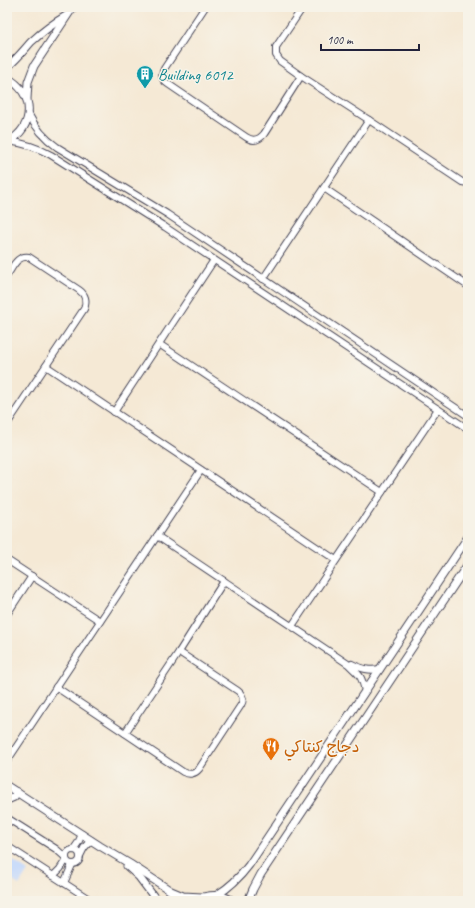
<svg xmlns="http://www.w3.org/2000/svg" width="475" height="908" font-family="Caveat,'Playpen Sans Arabic',sans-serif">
<rect width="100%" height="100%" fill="#f7f3e8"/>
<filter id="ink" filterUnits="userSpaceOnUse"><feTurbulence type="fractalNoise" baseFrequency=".025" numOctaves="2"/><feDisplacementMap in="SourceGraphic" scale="8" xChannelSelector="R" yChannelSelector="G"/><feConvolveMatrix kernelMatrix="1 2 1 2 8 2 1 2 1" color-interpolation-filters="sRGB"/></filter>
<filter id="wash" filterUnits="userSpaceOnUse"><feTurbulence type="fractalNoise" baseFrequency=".012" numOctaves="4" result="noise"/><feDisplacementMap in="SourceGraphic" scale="16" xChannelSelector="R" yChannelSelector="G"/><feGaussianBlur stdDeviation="0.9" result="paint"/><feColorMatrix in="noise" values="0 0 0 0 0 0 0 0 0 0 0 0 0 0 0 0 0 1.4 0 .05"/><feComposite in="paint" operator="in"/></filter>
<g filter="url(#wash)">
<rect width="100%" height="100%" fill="#f5e9d5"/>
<polygon fill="#cadcf9" points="7,857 28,871 19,885 7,877"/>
</g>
<g filter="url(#ink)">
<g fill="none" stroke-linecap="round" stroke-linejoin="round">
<g stroke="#424052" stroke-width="8">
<g id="minor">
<path d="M 205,7 L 164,69 C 161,75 162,80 168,84 L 246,137 C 253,142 259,140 264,134 L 301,76"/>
<polyline points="303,7 276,47 276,55 280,61 301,76 369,120 462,182 468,183"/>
<path d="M 28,113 C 35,127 44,138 57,147 L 167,214 L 468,416"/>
<path d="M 8,141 C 23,143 37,147 51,155 L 165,227 L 468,429"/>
<polyline points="324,188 468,286"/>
<path d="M 7,275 C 13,267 17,255 29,257 L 79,290 C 86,295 87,301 84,309 L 7,424"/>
<polyline points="263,279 369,120"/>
<polyline points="159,344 382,492"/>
<polyline points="46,366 336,560"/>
<polyline points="114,412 214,260"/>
<path d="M 157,536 L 348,664 C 360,676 361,674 365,691"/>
<polyline points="7,560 100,621"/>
<polyline points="7,614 32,576"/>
<polyline points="292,626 438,409"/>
<path d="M 352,664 C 362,669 369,671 380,669"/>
<path d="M 56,687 L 183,772 C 189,775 195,774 199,769 L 241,705 C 244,700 243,695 238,691 L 179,652"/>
<polyline points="125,733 179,652 224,581"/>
<polyline points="7,761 201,470"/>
<polyline points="7,818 56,849 65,857"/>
<polyline points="7,846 92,901"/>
<circle cx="73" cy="857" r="7"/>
<polyline points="73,850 78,843 82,834"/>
<polyline points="80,856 84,848 91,840"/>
<polyline points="53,876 60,869 66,860"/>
<polyline points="64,883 72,865"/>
</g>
</g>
<g stroke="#424052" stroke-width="9">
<g id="tertiary">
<path d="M 7,67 C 16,60 23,51 31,42 C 42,32 54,23 66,16"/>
<path d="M 7,78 C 35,92 36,128 7,142"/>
<polyline points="27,99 28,82 34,66 73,7"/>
<polyline points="7,786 100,846 130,864 171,891 183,896 202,897"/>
<polyline points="7,800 14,797 17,792"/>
<polyline points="127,866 139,877 157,901"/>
<path d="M 217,895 C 230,887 240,877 249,865 L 468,537"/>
<path d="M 197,899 C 210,894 222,894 233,901"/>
<polyline points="248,901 253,889 261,874 468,564"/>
</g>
</g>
<use href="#minor" stroke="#fff" stroke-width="6"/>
<use href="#tertiary" stroke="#fff" stroke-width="7"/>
</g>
</g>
<defs>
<g id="building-pin" transform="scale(0.9)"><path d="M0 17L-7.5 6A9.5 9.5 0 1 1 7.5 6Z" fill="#0f9aa8" stroke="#f7f3e8"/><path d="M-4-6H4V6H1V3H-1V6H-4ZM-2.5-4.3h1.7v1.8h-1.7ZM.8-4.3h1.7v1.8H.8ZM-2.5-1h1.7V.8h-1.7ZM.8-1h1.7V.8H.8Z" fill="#fff"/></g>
<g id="restaurant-pin" transform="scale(0.9)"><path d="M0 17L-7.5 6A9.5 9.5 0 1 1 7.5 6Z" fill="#e8710a" stroke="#f7f3e8"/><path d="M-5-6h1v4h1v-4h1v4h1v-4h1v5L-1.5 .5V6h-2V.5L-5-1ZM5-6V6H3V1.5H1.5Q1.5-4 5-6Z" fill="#fff"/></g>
</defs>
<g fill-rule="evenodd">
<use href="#building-pin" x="145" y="74"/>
<use href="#restaurant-pin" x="271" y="746"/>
</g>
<g text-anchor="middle" stroke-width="3" stroke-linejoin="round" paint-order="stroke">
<g font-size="16" fill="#0d838f" stroke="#f7f3e8" text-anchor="start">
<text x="158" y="80">Building 6012</text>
</g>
<g font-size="16" fill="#c56008" stroke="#f7f3e8" text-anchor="start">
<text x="284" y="752">دجاج كنتاكي</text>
</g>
</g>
<rect width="475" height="908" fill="none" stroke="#f7f3e8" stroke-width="24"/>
<path d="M321 44v6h98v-6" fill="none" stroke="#22223b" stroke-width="2"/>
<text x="327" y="44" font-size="12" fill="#22223b" stroke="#f7f3e8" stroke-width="3" paint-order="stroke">100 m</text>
</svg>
